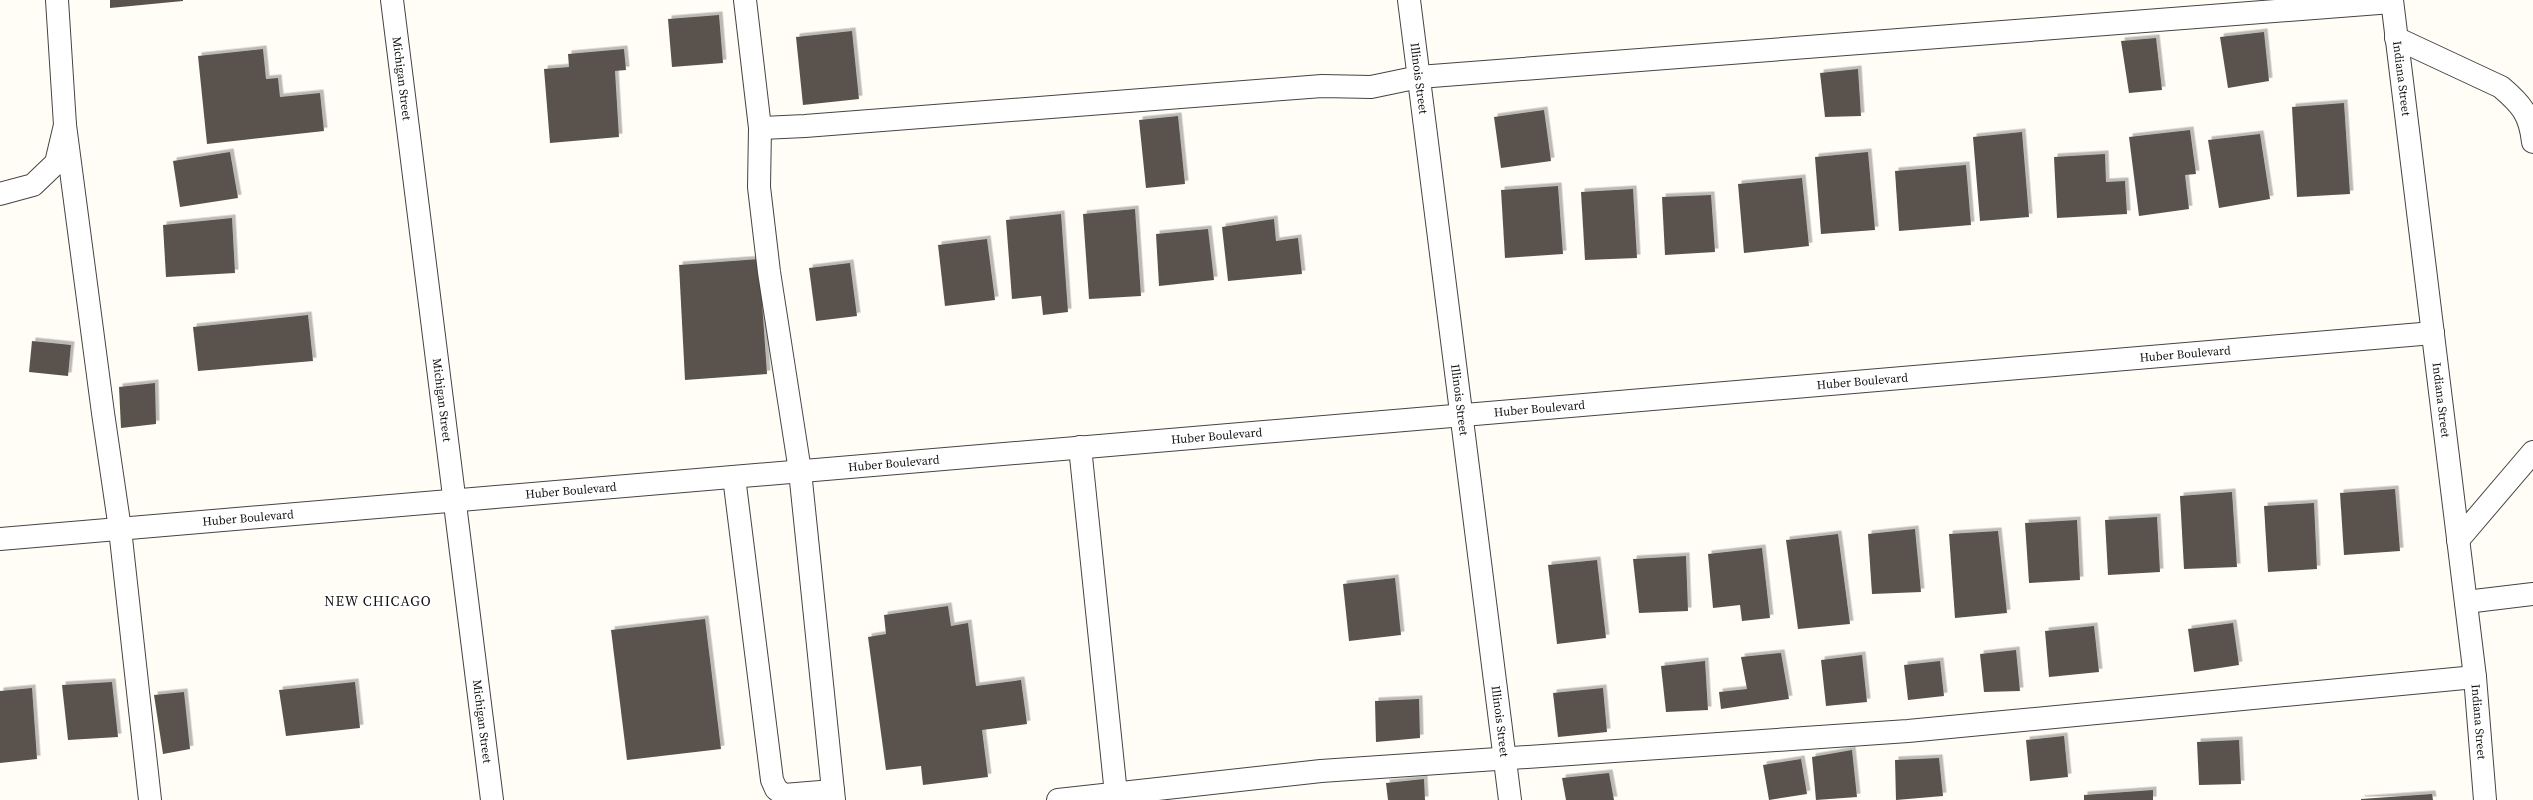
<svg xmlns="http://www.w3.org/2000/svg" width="2533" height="800" font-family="'Source Serif 4',serif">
<defs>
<filter id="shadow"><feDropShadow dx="3.5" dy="-3.5" stdDeviation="0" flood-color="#0004"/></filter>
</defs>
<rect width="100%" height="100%" fill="#fffdf5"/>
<g fill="#5a524d" filter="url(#shadow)">
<polygon points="110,0 183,0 183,1 110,8"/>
<polygon points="719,15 723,63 672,67 668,19"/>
<polygon points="852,31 859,99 803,105 796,37"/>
<polygon points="2264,32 2269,81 2228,88 2220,37"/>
<polygon points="2156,38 2162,90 2129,93 2121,41"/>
<polygon points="263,49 266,79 278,78 280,97 320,93 324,131 207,144 198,56"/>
<polygon points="624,49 626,70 615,71 619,137 550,143 544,69 569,67 568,54"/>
<polygon points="1858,69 1861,116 1825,117 1820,73"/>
<polygon points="2344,103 2350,194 2297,197 2292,107"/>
<polygon points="1544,110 1551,161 1501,168 1494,117"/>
<polygon points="1178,116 1185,184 1146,188 1139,120"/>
<polygon points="2190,130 2196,174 2185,175 2189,209 2139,216 2129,137"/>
<polygon points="2022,132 2029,217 1980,221 1973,137"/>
<polygon points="2260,134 2270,199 2219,208 2208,140"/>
<polygon points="230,152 238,198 180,207 173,161"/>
<polygon points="1868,152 1875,230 1821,234 1815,157"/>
<polygon points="2105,154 2106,182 2125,181 2127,214 2057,218 2054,157"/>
<polygon points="1966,165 1971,225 1899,231 1895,171"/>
<polygon points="1802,178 1809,246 1744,253 1738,184"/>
<polygon points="1558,186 1563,254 1505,258 1501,190"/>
<polygon points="1633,189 1637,258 1585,260 1581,192"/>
<polygon points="1711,195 1715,252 1665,255 1662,197"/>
<polygon points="1135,209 1141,296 1089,299 1083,214"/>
<polygon points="1061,214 1068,312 1043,315 1041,296 1012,299 1006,220"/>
<polygon points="232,218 235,273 166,277 163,225"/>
<polygon points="1274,219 1276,241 1298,238 1302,274 1228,281 1222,227"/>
<polygon points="1208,229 1214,280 1159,286 1156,234"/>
<polygon points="987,239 995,300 945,306 938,245"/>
<polygon points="759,259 767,374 685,380 679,265"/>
<polygon points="850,263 857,316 816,321 809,268"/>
<polygon points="308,315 313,361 198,371 193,327"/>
<polygon points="32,341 71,345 68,376 29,372"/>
<polygon points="155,383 156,424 121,428 119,387"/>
<polygon points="2395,489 2400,551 2344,555 2340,493"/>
<polygon points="2232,492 2237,567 2184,569 2180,496"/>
<polygon points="2314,503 2317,569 2268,572 2264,506"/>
<polygon points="2157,517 2160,572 2108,575 2105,520"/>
<polygon points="2077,520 2080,580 2029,583 2025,523"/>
<polygon points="1915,529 1921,592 1872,594 1868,534"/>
<polygon points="1998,531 2007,613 1955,618 1949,534"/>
<polygon points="1838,534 1850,624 1798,629 1786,540"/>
<polygon points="1762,548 1770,618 1742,621 1740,605 1713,608 1708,554"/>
<polygon points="1686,556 1688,611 1639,613 1633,559"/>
<polygon points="1597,560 1606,638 1557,644 1548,565"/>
<polygon points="1395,578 1401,635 1349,641 1343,584"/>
<polygon points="948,606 951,626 968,623 976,686 1021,680 1027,724 982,730 988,777 923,785 921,766 886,770 868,637 886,634 884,615"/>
<polygon points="705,619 721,749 627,760 611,630"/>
<polygon points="2233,623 2239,665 2194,672 2188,629"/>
<polygon points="2094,626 2099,672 2049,677 2045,631"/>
<polygon points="2016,650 2020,691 1984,692 1980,654"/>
<polygon points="1781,653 1789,699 1721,709 1719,692 1747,689 1741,657"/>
<polygon points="1862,655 1867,702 1826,706 1821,660"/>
<polygon points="1705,661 1708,710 1666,712 1661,666"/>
<polygon points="1940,661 1944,696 1908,700 1904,665"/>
<polygon points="112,682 118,737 68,740 62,685"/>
<polygon points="355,682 360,728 286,736 279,690"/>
<polygon points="32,688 37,759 0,763 0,691"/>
<polygon points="1603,688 1607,732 1558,737 1553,693"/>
<polygon points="184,692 190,749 163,754 154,695"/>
<polygon points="1419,699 1420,738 1376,742 1375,701"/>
<polygon points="2064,736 2068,777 2030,781 2026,740"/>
<polygon points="2239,740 2241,784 2199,785 2197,742"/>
<polygon points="1852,750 1857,797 1816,800 1812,757"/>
<polygon points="1939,758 1943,796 1896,800 1895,760"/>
<polygon points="1801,759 1807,794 1769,800 1763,765"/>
<polygon points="1609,773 1614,800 1566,800 1562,778"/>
<polygon points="1424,779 1425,800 1388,800 1386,783"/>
<polygon points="2153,790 2153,800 2084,800 2084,795"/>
<polygon points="2432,794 2433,800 2361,800 2361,799"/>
</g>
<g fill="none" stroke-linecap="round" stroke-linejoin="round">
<g stroke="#444" stroke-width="24">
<g id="minor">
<path id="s1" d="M 392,0 L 492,800"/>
<polyline points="745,0 760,128 759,187 769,272 800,471 834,800"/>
<path id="s2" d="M 1409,0 L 1510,800"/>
<path id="s3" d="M 2392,0 L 2475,677 L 2485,800"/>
<path d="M 2396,38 L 2501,87 C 2521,104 2530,114 2533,142"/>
<polyline points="65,125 103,413 120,529 150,800"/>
<polyline points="760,128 805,126 1322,86 1371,87 1419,77 2392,2"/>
<polyline points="0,194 33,185 56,163 65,125 57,0"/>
<polyline points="1080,447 1116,794"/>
<polyline points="734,477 772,780 776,789 784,795 833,791"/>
<path id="s4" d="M 0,539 L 2433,333"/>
<polyline points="2458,540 2533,452"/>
<polyline points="2466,602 2533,594"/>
<polyline points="1058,800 1321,771 1908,731 2475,677"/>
</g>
</g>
<use href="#minor" stroke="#fff" stroke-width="22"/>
</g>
<g text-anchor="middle" stroke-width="4" stroke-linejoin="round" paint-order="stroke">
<g font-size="12" fill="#111" stroke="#fff">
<text dy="4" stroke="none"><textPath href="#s1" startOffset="79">Michigan Street</textPath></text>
<text dy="4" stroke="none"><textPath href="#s3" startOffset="79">Indiana Street</textPath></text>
<text dy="4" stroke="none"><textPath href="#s2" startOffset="79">Illinois Street</textPath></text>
<text dy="4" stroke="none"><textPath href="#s4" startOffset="2193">Huber Boulevard</textPath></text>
<text dy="4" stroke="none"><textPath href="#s4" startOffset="1869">Huber Boulevard</textPath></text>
<text dy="4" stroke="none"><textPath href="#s1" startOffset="403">Michigan Street</textPath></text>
<text dy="4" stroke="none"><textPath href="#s2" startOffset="403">Illinois Street</textPath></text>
<text dy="4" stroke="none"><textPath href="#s3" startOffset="403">Indiana Street</textPath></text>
<text dy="4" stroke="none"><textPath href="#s4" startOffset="1545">Huber Boulevard</textPath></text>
<text dy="4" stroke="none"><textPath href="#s4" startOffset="1221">Huber Boulevard</textPath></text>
<text dy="4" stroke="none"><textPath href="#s4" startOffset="897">Huber Boulevard</textPath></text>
<text dy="4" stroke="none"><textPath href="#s4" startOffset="573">Huber Boulevard</textPath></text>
<text dy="4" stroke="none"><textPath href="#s4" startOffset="249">Huber Boulevard</textPath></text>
<text dy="4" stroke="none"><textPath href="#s2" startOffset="727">Illinois Street</textPath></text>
<text dy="4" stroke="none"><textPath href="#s3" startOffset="727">Indiana Street</textPath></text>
<text dy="4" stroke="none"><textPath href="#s1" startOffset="727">Michigan Street</textPath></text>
</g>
<g font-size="14" letter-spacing="1" fill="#111" stroke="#fff">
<text x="378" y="606">NEW CHICAGO</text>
</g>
</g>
</svg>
